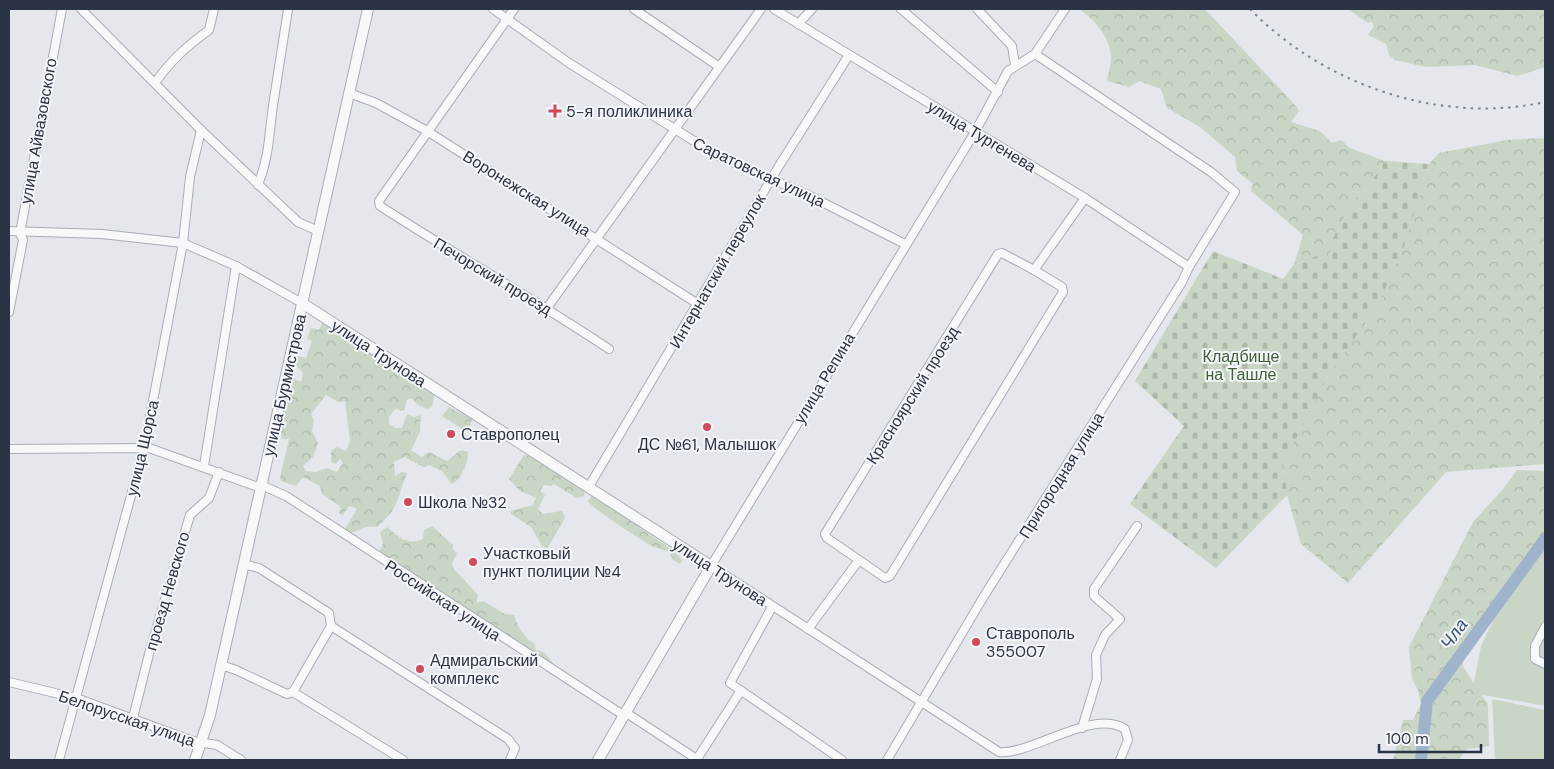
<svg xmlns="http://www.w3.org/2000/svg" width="1554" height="769" font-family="'DM Sans',sans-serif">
<defs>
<pattern id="forest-crowns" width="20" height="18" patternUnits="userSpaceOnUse" patternTransform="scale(1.25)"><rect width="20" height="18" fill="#c9d6c5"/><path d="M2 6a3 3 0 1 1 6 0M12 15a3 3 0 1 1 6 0" fill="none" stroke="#adb8ab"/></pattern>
<pattern id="cemetery-stones" width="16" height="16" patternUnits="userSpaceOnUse" patternTransform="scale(1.25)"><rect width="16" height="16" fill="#c9d6c5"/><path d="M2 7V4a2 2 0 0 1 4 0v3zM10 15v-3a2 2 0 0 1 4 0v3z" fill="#adb8ab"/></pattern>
</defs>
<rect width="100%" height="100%" fill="#e4e7ec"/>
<g fill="#c9d6c5">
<polygon points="1545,518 1545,706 1472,693 1481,646 1539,525"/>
<polygon points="1492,699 1545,710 1545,760 1495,760"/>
</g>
<g fill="url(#forest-crowns)" fill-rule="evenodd">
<path d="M 1079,9 L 1205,9 L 1295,105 L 1299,111 L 1291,122 L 1320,131 L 1332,143 L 1341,140 L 1350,148 L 1385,161 L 1365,192 L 1352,201 L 1328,259 L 1316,256 L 1305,262 L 1294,264 L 1303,235 L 1251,191 L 1253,184 L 1237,171 L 1235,157 L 1200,127 L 1167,108 L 1161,89 L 1140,81 L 1129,87 L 1107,81 C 1108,74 1111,65 1111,58 C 1111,38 1094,19 1079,9 Z"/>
<polygon points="1348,9 1545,9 1545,67 1517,76 1475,65 1426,67 1395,60 1389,55 1386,44 1368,35 1374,26 1372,22 1368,23"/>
<polygon points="1545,138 1545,464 1446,472 1348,583 1301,544 1287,495 1282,464 1326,379 1376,307 1404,246 1429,164 1439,153 1507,140"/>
<path d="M 323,321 L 435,393 L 432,407 L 427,409 L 418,405 L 411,398 L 407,400 L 404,410 L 400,411 L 396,408 L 389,417 L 389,424 L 395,428 L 402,428 L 407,414 L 414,417 L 421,415 L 420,432 L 411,450 L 422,457 L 429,452 L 447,461 L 461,450 L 468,452 C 469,461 461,480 452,484 L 442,471 L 429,465 L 424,467 L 404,457 L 394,462 L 395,476 L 402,472 L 407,473 C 396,499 401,506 377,527 C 362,524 358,534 346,533 L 345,529 L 357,509 L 349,506 L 343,515 L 339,513 L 341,509 L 340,506 L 322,494 L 320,486 L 303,477 L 296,486 L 281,481 L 280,478 L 289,439 L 282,439 L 279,424 L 289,380 L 292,378 L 301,382 L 303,373 L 295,364 L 297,356 L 306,358 L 312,341 L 307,339 L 311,328 L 319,330 ZM 326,395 L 338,402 L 345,401 L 350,441 L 346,451 L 337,447 L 331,451 L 331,462 L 336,464 L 340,459 L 343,463 L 337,472 L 327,468 L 316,472 L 306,471 L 303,466 L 313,457 L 318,443 L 312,431 L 314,421 L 311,414 Z"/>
<polygon points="449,407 472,419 468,433 442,416"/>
<polygon points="524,455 530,456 584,490 584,496 577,498 554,484 551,486 544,485 540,491 545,495 538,509 543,514 562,511 565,518 547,549 542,546 531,527 511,514 511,511 533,505 536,498 520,491 509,479"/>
<polygon points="1517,470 1545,471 1545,544 1471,650 1463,654 1463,667 1488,704 1489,746 1467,749 1459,760 1393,760 1403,720 1413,720 1421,704 1418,690 1412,679 1409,647 1473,522 1503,489"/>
<path d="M 592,495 L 677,553 L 682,561 L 680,564 L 673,560 L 669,552 C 664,550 659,549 654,547 C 645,543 590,507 588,501 Z"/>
<path d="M 432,526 L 453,545 L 452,548 L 457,554 L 452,563 L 453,568 L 478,595 L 476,603 L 483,601 L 505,614 L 514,615 C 517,625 524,639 534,643 L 536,650 L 544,652 L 554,664 L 550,666 L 379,552 L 383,543 L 380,532 L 387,527 C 399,537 407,546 423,539 L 424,530 Z"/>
</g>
<polygon fill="url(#cemetery-stones)" points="1385,161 1429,164 1404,247 1376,308 1326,379 1283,464 1287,495 1216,568 1130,504 1184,426 1135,381 1213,251 1283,279 1294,264 1305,262 1316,256 1328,259 1332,249 1331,242 1352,201 1365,192"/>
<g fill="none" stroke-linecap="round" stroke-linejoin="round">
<polyline stroke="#9fb4cc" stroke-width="12" points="1421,760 1427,701 1545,539"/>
<g stroke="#a9aeb7" stroke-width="10">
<g id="minor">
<polyline points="81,9 201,130 298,222 318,231"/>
<polyline points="493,9 569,63 718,156 806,194 905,244"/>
<path d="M 514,9 L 379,201 L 380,206 C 456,255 534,299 609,349"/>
<polyline points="634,9 718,66"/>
<polyline points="774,9 1085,198 1189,267"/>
<polyline points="901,9 998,92"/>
<polyline points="977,9 1012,46 1015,65"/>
<path d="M 1065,9 L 1035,54 L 1008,71 L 975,132 L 711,566 L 999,752 C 1032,755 1093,708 1125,729 L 1128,740 L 1120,760"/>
<polyline points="798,24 812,9"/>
<path d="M 155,83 C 170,61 187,46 209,30 L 214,9"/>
<polyline points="349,93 376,103 427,131 698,304"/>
<path d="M 258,185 C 268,160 269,139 272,113 C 277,78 283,43 288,9"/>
<polyline points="9,231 102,234 183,243 236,266 302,303"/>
<polyline points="547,308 761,9"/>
<polyline points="9,312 23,240 20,233 62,9"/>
<polyline points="9,449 149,448 261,488"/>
<polyline points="204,466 236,266"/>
<polyline points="261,485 286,496 623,715"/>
<polyline points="588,488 779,166 849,55"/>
<polyline points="859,560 885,578 890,576 1063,292 1062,287 1034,270"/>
<polyline points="243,564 259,568 329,613 331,626 508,739 515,748 510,760"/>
<polyline points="772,607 730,683 842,760"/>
<polyline points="1545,627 1535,646 1535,659 1545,664"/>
<polyline points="808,629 859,560 827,538 825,534 998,254 1002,253 1034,270 1085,198"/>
<polyline points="221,665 236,670 287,694 293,692 403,760"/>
<polyline points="9,682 76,698 193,741 217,745 241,760"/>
<polyline points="293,692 331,626"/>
<polyline points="625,712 698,760"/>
<polyline points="133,718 149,654 190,515 209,498 219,472"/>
<polyline points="1082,728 1097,679 1096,655 1105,635 1120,619 1094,596 1094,589 1137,526"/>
<polyline points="697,759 740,692"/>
<polyline points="59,760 144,448 183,243 190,177 201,130"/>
<polyline points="887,760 984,596 1182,282 1189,267 1235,192 1211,172 1035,54"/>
</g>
</g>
<g stroke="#a9aeb7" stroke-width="12">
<g id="tertiary">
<polyline points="302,303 711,566 598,760"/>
<polyline points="195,760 210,715 368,9"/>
</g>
</g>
<use href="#minor" stroke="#f7f8fa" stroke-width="8"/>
<use href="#tertiary" stroke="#f7f8fa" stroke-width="10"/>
<path stroke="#7d8696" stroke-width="2" stroke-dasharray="2.5 5" stroke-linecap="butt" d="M 1250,9 C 1324,85 1440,125 1545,102"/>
</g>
<g fill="#d1495b" stroke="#f4f6f9" stroke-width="2">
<path d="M552.5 103.5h5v5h5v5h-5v5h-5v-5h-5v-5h5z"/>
<circle cx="707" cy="427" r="5"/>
<circle cx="451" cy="434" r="5"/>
<circle cx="408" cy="502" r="5"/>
<circle cx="473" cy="562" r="5"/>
<circle cx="976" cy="642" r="5"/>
<circle cx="420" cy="669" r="5"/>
</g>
<g text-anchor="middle" stroke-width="4" stroke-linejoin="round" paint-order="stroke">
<g font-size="16" fill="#2b3445" stroke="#f4f6f9" text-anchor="start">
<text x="566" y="117">5-я поликлиника</text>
<text x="461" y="440">Ставрополец</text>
<text x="707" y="450" text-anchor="middle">ДС №61, Малышок</text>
<text x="418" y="508">Школа №32</text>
<text x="483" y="559">Участковый<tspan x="483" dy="18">пункт полиции №4</tspan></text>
<text x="986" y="639">Ставрополь<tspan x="986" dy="18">355007</tspan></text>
<text x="430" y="666">Адмиральский<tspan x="430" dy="18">комплекс</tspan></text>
</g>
<g font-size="16" fill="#2b3445" stroke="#f4f6f9">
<text transform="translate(38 131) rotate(-80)" y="6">улица Айвазовского</text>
<text transform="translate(982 136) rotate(31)" y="6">улица Тургенева</text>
<text transform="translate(759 172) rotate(25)" y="6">Саратовская улица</text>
<text transform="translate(527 193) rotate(32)" y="6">Воронежская улица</text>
<text transform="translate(717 271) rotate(-60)" y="6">Интернатский переулок</text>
<text transform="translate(493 276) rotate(31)" y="6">Печорский проезд</text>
<text transform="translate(379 353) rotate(33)" y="6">улица Трунова</text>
<text transform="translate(824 378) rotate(-59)" y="6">улица Репина</text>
<text transform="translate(284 385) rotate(-77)" y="6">улица Бурмистрова</text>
<text transform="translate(912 395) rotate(-58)" y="6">Красноярский проезд</text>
<text transform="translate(142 448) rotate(-77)" y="6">улица Щорса</text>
<text transform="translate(1061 475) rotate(-58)" y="6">Пригородная улица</text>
<text transform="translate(720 572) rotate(33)" y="6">улица Трунова</text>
<text transform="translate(167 591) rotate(-74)" y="6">проезд Невского</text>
<text transform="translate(443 600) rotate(33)" y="6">Российская улица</text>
<text transform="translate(127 718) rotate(19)" y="6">Белорусская улица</text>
</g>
<g font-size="16" fill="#3f6138" stroke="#f4f6f9">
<text x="1241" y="362">Кладбище<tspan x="1241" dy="18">на Ташле</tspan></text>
</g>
<g font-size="18" font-style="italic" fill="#34527a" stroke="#f4f6f9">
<text transform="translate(1454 634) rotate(-54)" y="6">Чла</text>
</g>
</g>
<rect width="1554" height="769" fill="none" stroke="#2b3445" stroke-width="20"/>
<path d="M1379 744v8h102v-8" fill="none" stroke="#2b3445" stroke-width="2.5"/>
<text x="1386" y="744" font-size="15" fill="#2b3445" stroke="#f4f6f9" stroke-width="4" paint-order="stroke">100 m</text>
</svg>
